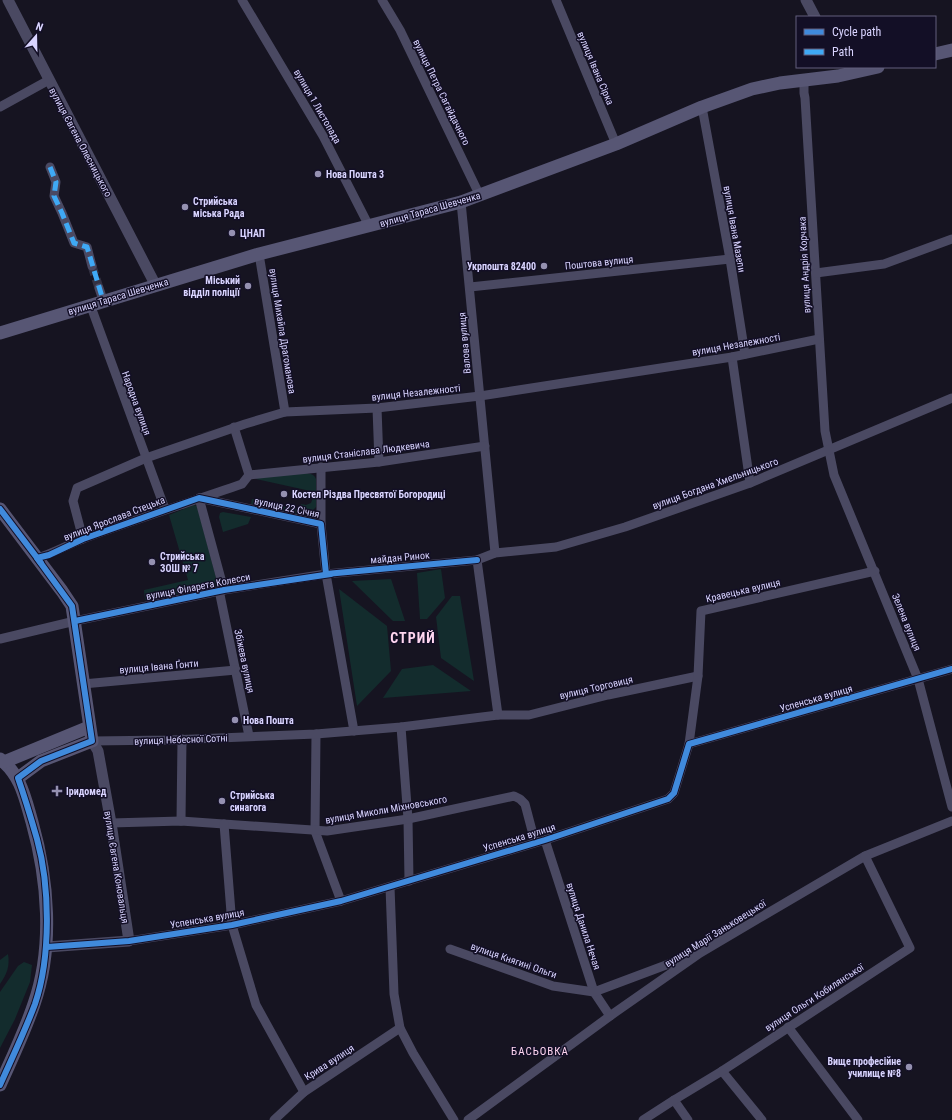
<svg xmlns="http://www.w3.org/2000/svg" width="952" height="1120" font-family="'Roboto Condensed',sans-serif">
<rect width="100%" height="100%" fill="#161421"/>
<g fill="#132c2d">
<path d="M 305,473 C 311,474 314,474 316,479 L 316,507 L 310,513 L 298,514 L 251,504 L 252,499 L 300,510 L 301,504 L 306,505 L 311,503 L 315,492 L 256,479 L 257,477 Z"/>
<polygon points="194,505 197,506 218,585 217,587 145,600 144,590 188,580 169,515"/>
<polygon points="223,512 251,517 248,524 223,532 219,517 220,513"/>
<polygon points="441,569 445,598 427,619 420,619 417,573"/>
<polygon points="391,579 405,621 393,621 352,581"/>
<polygon points="339,589 387,626 391,671 357,706"/>
<polygon points="452,596 460,596 474,681 441,658 436,617"/>
<polygon points="433,665 471,691 383,698 402,669"/>
<path d="M 8,954 C 10,966 7,974 0,984 L 0,960 Z"/>
<polygon points="24,962 32,965 30,982 15,1019 0,1048 0,992 18,966"/>
</g>
<g fill="none" stroke-linecap="round" stroke-linejoin="round">
<polyline stroke="#333142" stroke-width="9" stroke-dasharray="9 4.5" stroke-linecap="butt" points="92,266 99,288"/>
<g stroke="#4a4962" stroke-width="9">
<polyline points="242,0 323,136 369,226"/>
<polyline points="382,0 400,30 480,196"/>
<polyline points="556,0 616,144"/>
<polyline points="804,80 804,93 805,98 825,431 834,475 918,679 952,807"/>
<polyline points="0,107 49,80"/>
<polyline points="702,107 730,259 745,354"/>
<polyline points="50,167 56,182 54,196 62,213 74,243 87,247 92,266"/>
<polyline points="461,202 495,553"/>
<polyline points="259,254 285,412"/>
<polyline points="816,273 884,264 952,239"/>
<polyline points="470,287 730,259"/>
<polyline points="99,288 103,300"/>
<polyline points="90,304 165,509"/>
<polyline points="732,357 750,483"/>
<polyline points="377,408 379,462"/>
<polyline points="234,427 249,475"/>
<polyline points="321,467 321,524 326,574 354,731"/>
<polyline points="249,475 379,462 485,446"/>
<polyline points="199,498 321,524"/>
<polyline points="199,498 224,590"/>
<polyline points="83,539 73,501 77,488 146,458 245,424 285,412 377,408 480,396 732,357 819,339"/>
<path d="M 37,558 C 54,553 69,544 85,538 C 137,519 190,502 242,484 L 249,475"/>
<polyline points="477,560 498,715"/>
<polyline points="219,590 249,736"/>
<polyline points="0,639 75,621 224,590 326,574 477,560 495,553 556,547 625,527 750,483 952,398"/>
<polyline points="83,684 236,670"/>
<polyline points="401,727 408,819 409,881"/>
<polyline points="316,734 315,831 341,901"/>
<polyline points="92,741 170,740 316,734 401,727 498,715 529,715 608,695 698,676"/>
<polyline points="689,744 698,676 701,611 875,571"/>
<polyline points="181,821 182,739"/>
<polyline points="111,823 181,821 327,831 408,819 514,796 520,799 525,804 535,842"/>
<polyline points="224,824 232,925 256,1005 304,1092"/>
<polyline points="545,840 594,992 610,1016"/>
<polyline points="390,887 394,994 400,1028 413,1053 454,1120"/>
<polyline points="129,941 232,925 341,901 545,840 668,799 674,793 689,744 952,669"/>
<polyline points="450,949 553,986 594,992 690,956"/>
<polyline points="788,1027 858,1120"/>
<polyline points="722,1071 762,1120"/>
<polyline points="674,1100 688,1120"/>
<polyline points="274,1120 304,1092 400,1028"/>
<polyline points="468,1120 610,1016 700,953 865,856 952,821"/>
<polyline points="643,1120 674,1100 722,1071 910,948 865,856"/>
</g>
<g stroke="#4a4962" stroke-width="11">
<polyline points="8,0 155,284"/>
<polyline points="806,0 815,17"/>
<polyline points="47,947 129,941 111,823 98,751 92,741"/>
</g>
<g stroke="#575674" stroke-width="13">
<polyline points="935,54 952,50"/>
<polyline points="0,333 259,254 461,202 616,144 702,107 752,89 780,83 838,76 878,67"/>
<polyline points="0,509 62,591 72,606 92,741 41,761 18,778"/>
<path d="M 0,759 C 21,775 25,798 32,822 C 48,879 54,947 34,1004 C 25,1031 12,1058 0,1085"/>
<polyline points="4,762 89,727"/>
</g>
<polyline stroke="#3fa9f5" stroke-width="5" stroke-dasharray="10 5" stroke-linecap="butt" points="50,167 56,182 54,196 62,213 74,243 87,247 103,300"/>
<g stroke="#130f26" stroke-width="8">
<g id="cycleway">
<polyline points="0,509 41,563"/>
<polyline points="75,621 224,590 331,574"/>
<polyline points="47,947 129,941 232,925 341,901 545,840 668,799 674,793 689,744 952,669"/>
<path d="M 0,1085 C 12,1058 25,1031 35,1004 C 51,957 50,886 37,839 C 31,818 25,798 18,778 L 41,761 L 92,741 L 72,606 L 37,558 L 49,555 L 83,539 L 199,498 L 321,524 L 326,574 L 477,560"/>
</g>
</g>
<use href="#cycleway" stroke="#408adc" stroke-width="6"/>
</g>
<g fill="#9591b1" stroke="#130f26" stroke-width="1.5">
<circle cx="318" cy="174" r="4"/>
<circle cx="185" cy="207" r="4"/>
<circle cx="232" cy="233" r="4"/>
<circle cx="544" cy="266" r="4"/>
<circle cx="248" cy="286" r="4"/>
<circle cx="284" cy="494" r="4"/>
<circle cx="152" cy="562" r="4"/>
<circle cx="235" cy="720" r="4"/>
<path d="M55 785h4v4h4v4h-4v4h-4v-4h-4v-4h4z"/>
<circle cx="222" cy="801" r="4"/>
<circle cx="909" cy="1067" r="4"/>
</g>
<g text-anchor="middle" stroke-width="3" stroke-linejoin="round" paint-order="stroke">
<g font-size="10" fill="#d9d4ff" stroke="#130f26">
<text transform="translate(596 68) rotate(67)" y="4">вулиця Івана Сірка</text>
<text transform="translate(442 92) rotate(64)" y="4">вулиця Петра Сагайдачного</text>
<text transform="translate(318 106) rotate(60)" y="4">вулиця 1 Листопада</text>
<text transform="translate(81 142) rotate(62)" y="4">вулиця Євгена Олесницького</text>
<text transform="translate(430 209) rotate(-16)" y="4">вулиця Тараса Шевченка</text>
<text transform="translate(735 229) rotate(80)" y="4">вулиця Івана Мазепи</text>
<text transform="translate(599 262) rotate(-6)" y="4">Поштова вулиця</text>
<text transform="translate(804 265) rotate(-93)" y="4">вулиця Андрія Корчака</text>
<text transform="translate(118 296) rotate(-17)" y="4">вулиця Тараса Шевченка</text>
<text transform="translate(283 331) rotate(81)" y="4">вулиця Михайла Драгоманова</text>
<text transform="translate(464 343) rotate(-95)" y="4">Валова вулиця</text>
<text transform="translate(736 344) rotate(-10)" y="4">вулиця Незалежності</text>
<text transform="translate(416 392) rotate(-6)" y="4">вулиця Незалежності</text>
<text transform="translate(137 403) rotate(70)" y="4">Народна вулиця</text>
<text transform="translate(366 451) rotate(-7)" y="4">вулиця Станіслава Людкевича</text>
<text transform="translate(715 483) rotate(-20)" y="4">вулиця Богдана Хмельницького</text>
<text transform="translate(287 507) rotate(12)" y="4">вулиця 22 Січня</text>
<text transform="translate(114 518) rotate(-21)" y="4">вулиця Ярослава Стецька</text>
<text transform="translate(400 557) rotate(-5)" y="4">майдан Ринок</text>
<text transform="translate(198 586) rotate(-11)" y="4">вулиця Філарета Колесси</text>
<text transform="translate(743 590) rotate(-13)" y="4">Кравецька вулиця</text>
<text transform="translate(907 622) rotate(68)" y="4">Зелена вулиця</text>
<text transform="translate(245 661) rotate(78)" y="4">Збіжева вулиця</text>
<text transform="translate(159 666) rotate(-5)" y="4">вулиця Івана Ґонти</text>
<text transform="translate(596 687) rotate(-13)" y="4">вулиця Торговиця</text>
<text transform="translate(816 698) rotate(-16)" y="4">Успенська вулиця</text>
<text transform="translate(181 739) rotate(-2)" y="4">вулиця Небесної Сотні</text>
<text transform="translate(386 809) rotate(-10)" y="4">вулиця Миколи Міхновського</text>
<text transform="translate(519 837) rotate(-17)" y="4">Успенська вулиця</text>
<text transform="translate(117 867) rotate(81)" y="4">вулиця Євгена Коновальця</text>
<text transform="translate(207 918) rotate(-10)" y="4">Успенська вулиця</text>
<text transform="translate(584 926) rotate(72)" y="4">вулиця Данила Нечая</text>
<text transform="translate(715 933) rotate(-32)" y="4">вулиця Марії Заньковецької</text>
<text transform="translate(514 960) rotate(19)" y="4">вулиця Княгині Ольги</text>
<text transform="translate(814 997) rotate(-33)" y="4">вулиця Ольги Кобилянської</text>
<text transform="translate(329 1062) rotate(-33)" y="4">Крива вулиця</text>
</g>
<g font-size="10" font-weight="bold" fill="#d9d4ff" stroke="#130f26" text-anchor="start">
<text x="326" y="178">Нова Пошта 3</text>
<text x="193" y="205">Стрийська<tspan x="193" dy="12">міська Рада</tspan></text>
<text x="240" y="237">ЦНАП</text>
<text x="536" y="270" text-anchor="end">Укрпошта 82400</text>
<text x="240" y="284" text-anchor="end">Міський<tspan x="240" dy="12">відділ поліції</tspan></text>
<text x="292" y="498">Костел Різдва Пресвятої Богородиці</text>
<text x="160" y="560">Стрийська<tspan x="160" dy="12">ЗОШ № 7</tspan></text>
<text x="243" y="724">Нова Пошта</text>
<text x="66" y="795">Іридомед</text>
<text x="230" y="799">Стрийська<tspan x="230" dy="12">синагога</tspan></text>
<text x="901" y="1065" text-anchor="end">Вище професійне<tspan x="901" dy="12">училище №8</tspan></text>
</g>
<g font-size="11" letter-spacing="1" fill="#ffd6f0" stroke="#130f26">
<text x="540" y="1055">БАСЬОВКА</text>
</g>
<g font-size="14" font-weight="bold" letter-spacing="1" fill="#ffd6f0" stroke="#130f26">
<text x="413" y="643">СТРИЙ</text>
</g>
</g>
<rect x="796" y="16" width="140" height="52" fill="#130f26" stroke="#625e7d"/>
<rect x="804" y="29" width="20" height="6" fill="#408adc" stroke="#625e7d"/>
<text x="832" y="36" font-size="12" fill="#d9d4ff">Cycle path</text>
<rect x="804" y="49" width="20" height="6" fill="#3fa9f5" stroke="#625e7d"/>
<text x="832" y="56" font-size="12" fill="#d9d4ff">Path</text>
<g transform="translate(36 36) rotate(20)" stroke="#130f26" stroke-width="3" paint-order="stroke">
<path d="M0-3L7 15L0 10L-7 15Z" fill="#d9d4ff"/>
<text y="-6" font-size="11" font-weight="bold" text-anchor="middle" fill="#d9d4ff">N</text>
</g>
</svg>
